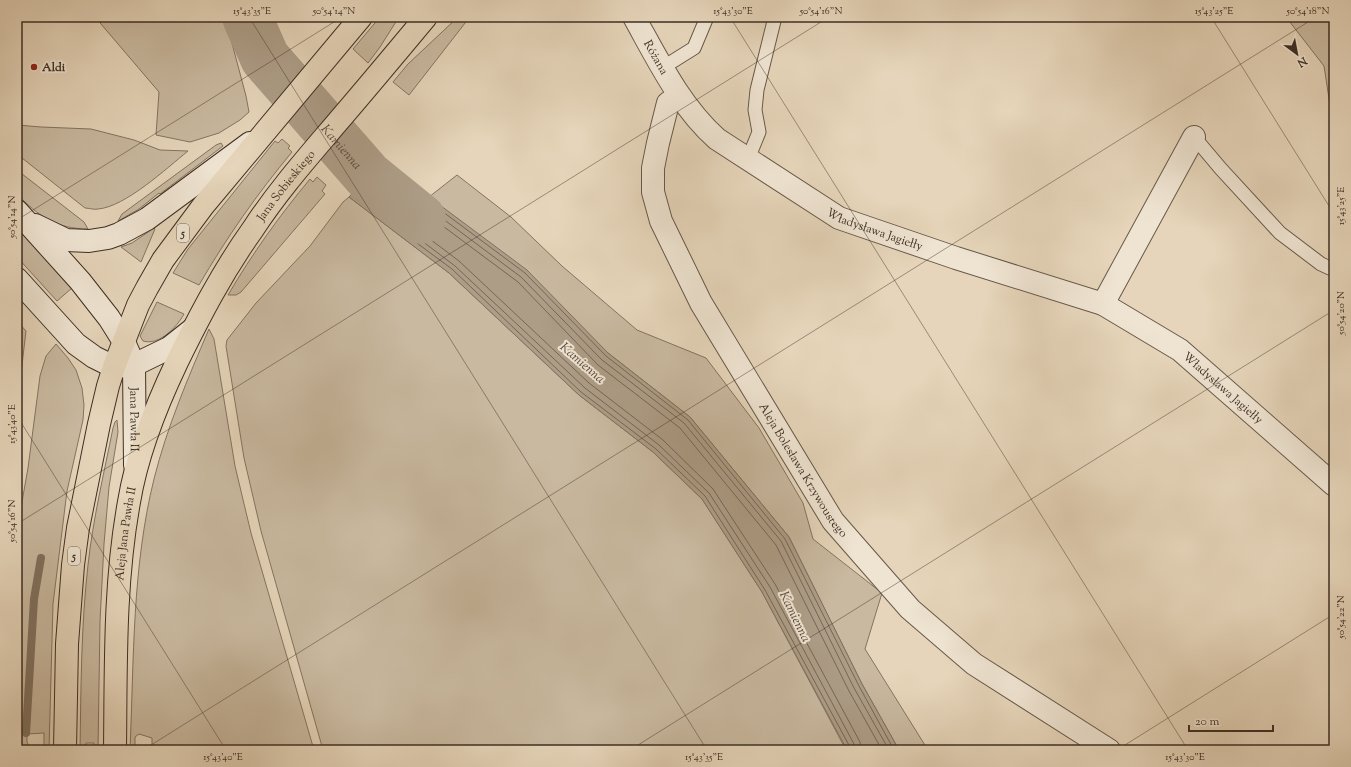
<svg xmlns="http://www.w3.org/2000/svg" width="1351" height="767" font-family="'Sorts Mill Goudy',serif">
<rect width="100%" height="100%" fill="#e6d5ba"/>
<filter id="stains"><feTurbulence type="fractalNoise" baseFrequency=".005" numOctaves="4"/><feColorMatrix values="0 0 0 0 .2 0 0 0 0 .09 0 0 0 0 .02 0 0 0 .5 -.17"/></filter>
<radialGradient id="worn" r=".72"><stop offset=".6" stop-color="#630" stop-opacity="0"/><stop offset="1" stop-color="#630" stop-opacity=".3"/></radialGradient>
<g fill="#c9b9a0" stroke="#837462">
<polygon points="95,17 225,17 246,96 249,112 240,120 219,133 190,142 156,135 159,92"/>
<polygon points="380,17 399,17 380,47 368,63 353,49"/>
<polygon points="458,17 468,17 469,18 409,95 393,82 408,64"/>
<polygon points="1286,17 1334,17 1334,131 1324,66"/>
<path d="M 17,125 L 41,127 L 91,129 L 134,140 L 160,150 L 188,151 C 167,168 125,207 98,209 C 94,210 89,208 85,208 L 17,154 Z"/>
<path d="M 282,139 L 290,146 L 288,148 L 292,152 C 257,194 227,237 199,285 L 173,273 L 188,249 L 275,141 L 278,143 Z"/>
<polygon points="221,143 223,146 160,194 159,193 139,209 118,221 122,214 216,145"/>
<path d="M 17,170 L 84,222 L 88,229 C 57,229 38,216 17,194 Z"/>
<polygon points="457,175 511,217 562,266 637,330 706,358 759,428 803,503 813,539 882,593 865,649 928,750 899,750 862,684 789,537 690,417 608,353 429,197"/>
<path d="M 317,177 L 326,185 L 322,191 L 325,194 L 241,292 L 236,295 L 228,295 C 252,254 280,215 310,179 L 313,182 Z"/>
<polygon points="349,197 449,273 579,395 653,452 702,499 762,592 846,750 323,750 261,531 244,458 226,346 227,340 256,303 310,246 343,202"/>
<polygon points="17,227 72,288 57,301 17,257"/>
<polygon points="154,228 155,229 141,262 121,247 132,243"/>
<path d="M 157,302 L 184,314 C 177,327 159,346 143,341 L 140,336 Z"/>
<polygon points="17,321 26,331 17,407"/>
<path d="M 209,329 L 214,339 L 235,466 L 251,533 L 314,750 L 149,750 L 152,746 L 152,738 L 139,734 L 135,737 L 135,750 L 130,750 C 134,659 132,568 154,479 C 167,427 188,378 209,329 Z"/>
<polygon points="56,344 68,358 76,370 82,388 84,405 83,420 67,491 53,604 49,750 44,750 44,733 27,734 27,742 31,750 17,750 17,530 28,468 40,376 46,356"/>
<path d="M 117,420 L 118,432 L 109,487 L 104,544 L 100,621 L 98,750 L 94,750 L 94,743 L 86,743 L 85,750 L 80,750 C 81,688 81,626 88,565 C 93,519 104,473 113,428 L 115,422 Z"/>
</g>
<polygon fill="#ad9d87" stroke="#80715f" points="383,159 429,197 527,270 608,353 690,417 789,537 862,684 899,750 847,750 762,592 702,499 653,452 579,395 449,273 349,197"/>
<g fill="none" stroke-linecap="round" stroke-linejoin="round">
<g stroke="#756656" stroke-width="1">
<polyline points="850,750 850,747 765,590 705,496 656,449 581,392 452,269 356,198 356,195 382,166 385,166 427,200 525,273 606,356 688,420 785,539 859,686 894,750"/>
<polyline points="855,750 854,744 770,587 709,493 659,445 585,388 455,266 364,197 364,194 383,173 385,173 423,204 521,277 602,360 684,423 781,541 854,688 889,750"/>
<polyline points="861,750 860,742 775,584 713,489 663,440 589,383 459,261 373,196 372,193 383,181 386,181 420,209 518,282 598,365 680,428 776,545 849,691 882,750"/>
</g>
<polyline stroke="#80715f" stroke-width="8" points="26,733 34,599 41,558"/>
<path stroke="#ad9d87" stroke-width="50" id="s1" d="M 247,17 L 265,58 L 368,176 L 421,219"/>
<g stroke="#67584a" stroke-width="15">
<g id="lane">
<polyline points="662,68 694,48 707,17"/>
<polyline points="1194,137 1221,169 1280,233 1321,264 1334,270"/>
<polyline points="748,159 759,132 755,110 757,90 775,17"/>
</g>
</g>
<g stroke="#67584a" stroke-width="24">
<g id="street">
<path id="s2" d="M 634,17 C 658,60 680,106 717,139 L 839,218 L 956,258 L 1103,304 L 1194,137"/>
<path id="s3" d="M 679,96 L 668,103 L 658,143 L 653,168 L 653,192 L 661,221 L 701,303 L 833,521 L 910,609 L 974,664 L 1109,750"/>
<path id="s4" d="M 1103,304 L 1180,350 L 1334,485"/>
</g>
</g>
<g stroke="#3d2f24" stroke-width="24">
<g id="secondary">
<path id="s5" d="M 17,211 L 80,281 L 109,318 L 124,342 L 134,365 L 135,465"/>
<polyline points="35,225 66,240 89,241 108,238 119,234 147,219 250,143"/>
<polyline points="17,279 76,344 94,357 114,367 134,365 169,348 193,329"/>
</g>
</g>
<g stroke="#3d2f24" stroke-width="24">
<g id="primary">
<polyline points="65,750 67,644 73,565 78,528 99,424 108,386 114,367 138,305 147,288 163,260 203,206 361,17"/>
<path id="s6" d="M 115,750 C 116,667 114,584 129,502 C 137,453 156,406 177,362 C 200,315 223,271 253,229 C 277,192 307,158 335,125 C 366,89 396,53 426,17"/>
</g>
</g>
<use href="#lane" stroke="#efe4d2" stroke-width="13"/>
<use href="#street" stroke="#efe4d2" stroke-width="22"/>
<use href="#secondary" stroke="#efe4d2" stroke-width="22"/>
<use href="#primary" stroke="#e6d5ba" stroke-width="22"/>
</g>
<path fill="none" stroke="#3d2f24" stroke-width="1" stroke-opacity="0.45" d="M 249,17 L 707,750M 730,17 L 1188,750M 1211,17 L 1334,214M 17,220 L 342,17M 17,416 L 226,750M 17,524 L 829,17M 143,750 L 1316,17M 630,750 L 1334,310M 1117,750 L 1334,614"/>
<circle fill="#8f2418" stroke="#efe4d2" stroke-width="1.5" cx="34" cy="67" r="4"/>
<g text-anchor="middle" stroke-width="4" stroke-linejoin="round" paint-order="stroke">
<g fill="#efe4d2" stroke="#726558" stroke-width="1">
<rect x="177" y="224" width="12" height="18" rx="3"/>
<rect x="68" y="547" width="12" height="18" rx="3"/>
</g>
<g font-size="11" font-weight="bold" fill="#3d2f24">
<text x="183" y="237">5</text>
<text x="74" y="560">5</text>
</g>
<g font-size="12" fill="#3d2f24" stroke="#efe4d2">
<text dy="4" stroke="none"><textPath href="#s2" startOffset="46">Różana</textPath></text>
<text dy="4" stroke="none"><textPath href="#s6" startOffset="605">Jana Sobieskiego</textPath></text>
<text dy="4" stroke="none"><textPath href="#s2" startOffset="331">Władysława Jagiełły</textPath></text>
<text dy="4" stroke="none"><textPath href="#s4" startOffset="147">Władysława Jagiełły</textPath></text>
<text dy="4" stroke="none"><textPath href="#s5" startOffset="249">Jana Pawła II</textPath></text>
<text dy="4" stroke="none"><textPath href="#s3" startOffset="421">Aleja Bolesława Krzywoustego</textPath></text>
<text dy="4" stroke="none"><textPath href="#s6" startOffset="217">Aleja Jana Pawła II</textPath></text>
</g>
<g font-size="12" font-weight="bold" fill="#3d2f24" stroke="#efe4d2" text-anchor="start">
<text x="42" y="71">Aldi</text>
</g>
<g font-size="13" font-style="italic" fill="#594a3d" stroke="#efe4d2">
<text dy="5" stroke="none"><textPath href="#s1" startOffset="162">Kamienna</textPath></text>
<text transform="translate(583 362) rotate(41)" y="5">Kamienna</text>
<text transform="translate(796 616) rotate(64)" y="5">Kamienna</text>
</g>
</g>
<rect width="1351" height="767" fill="none" stroke="#e6d5ba" stroke-width="44"/>
<g transform="translate(1297 54) rotate(148)" stroke="#efe4d2" stroke-width="3" paint-order="stroke">
<path d="M0-3L7 15L0 10L-7 15Z" fill="#3d2f24"/>
<text y="-6" font-size="11" font-weight="bold" text-anchor="middle" fill="#3d2f24">N</text>
</g>
<path d="M1189 725v6h84v-6" fill="none" stroke="#3d2f24" stroke-width="2"/>
<text x="1195" y="725" font-size="12" fill="#3d2f24" stroke="#efe4d2" stroke-width="3" paint-order="stroke">20 m</text>
<rect x="22" y="22" width="1307" height="723" fill="none" stroke="#3d2f24" stroke-width="1.5"/>
<g font-size="10" text-anchor="middle" fill="#3d2f24">
<text x="252" y="14">15°43'35"E</text>
<text x="334" y="14">50°54'14"N</text>
<text x="733" y="14">15°43'30"E</text>
<text x="821" y="14">50°54'16"N</text>
<text x="1214" y="14">15°43'25"E</text>
<text x="1308" y="14">50°54'18"N</text>
<text transform="translate(1340 206) rotate(-90)" y="4">15°43'25"E</text>
<text transform="translate(11 217) rotate(-90)" y="4">50°54'14"N</text>
<text transform="translate(1340 313) rotate(-90)" y="4">50°54'20"N</text>
<text transform="translate(11 424) rotate(-90)" y="4">15°43'40"E</text>
<text transform="translate(11 521) rotate(-90)" y="4">50°54'16"N</text>
<text transform="translate(1340 617) rotate(-90)" y="4">50°54'22"N</text>
<text x="223" y="760">15°43'40"E</text>
<text x="704" y="760">15°43'35"E</text>
<text x="1185" y="760">15°43'30"E</text>
</g>
<rect width="100%" height="100%" filter="url(#stains)"/>
<rect width="100%" height="100%" fill="url(#worn)"/>
</svg>
